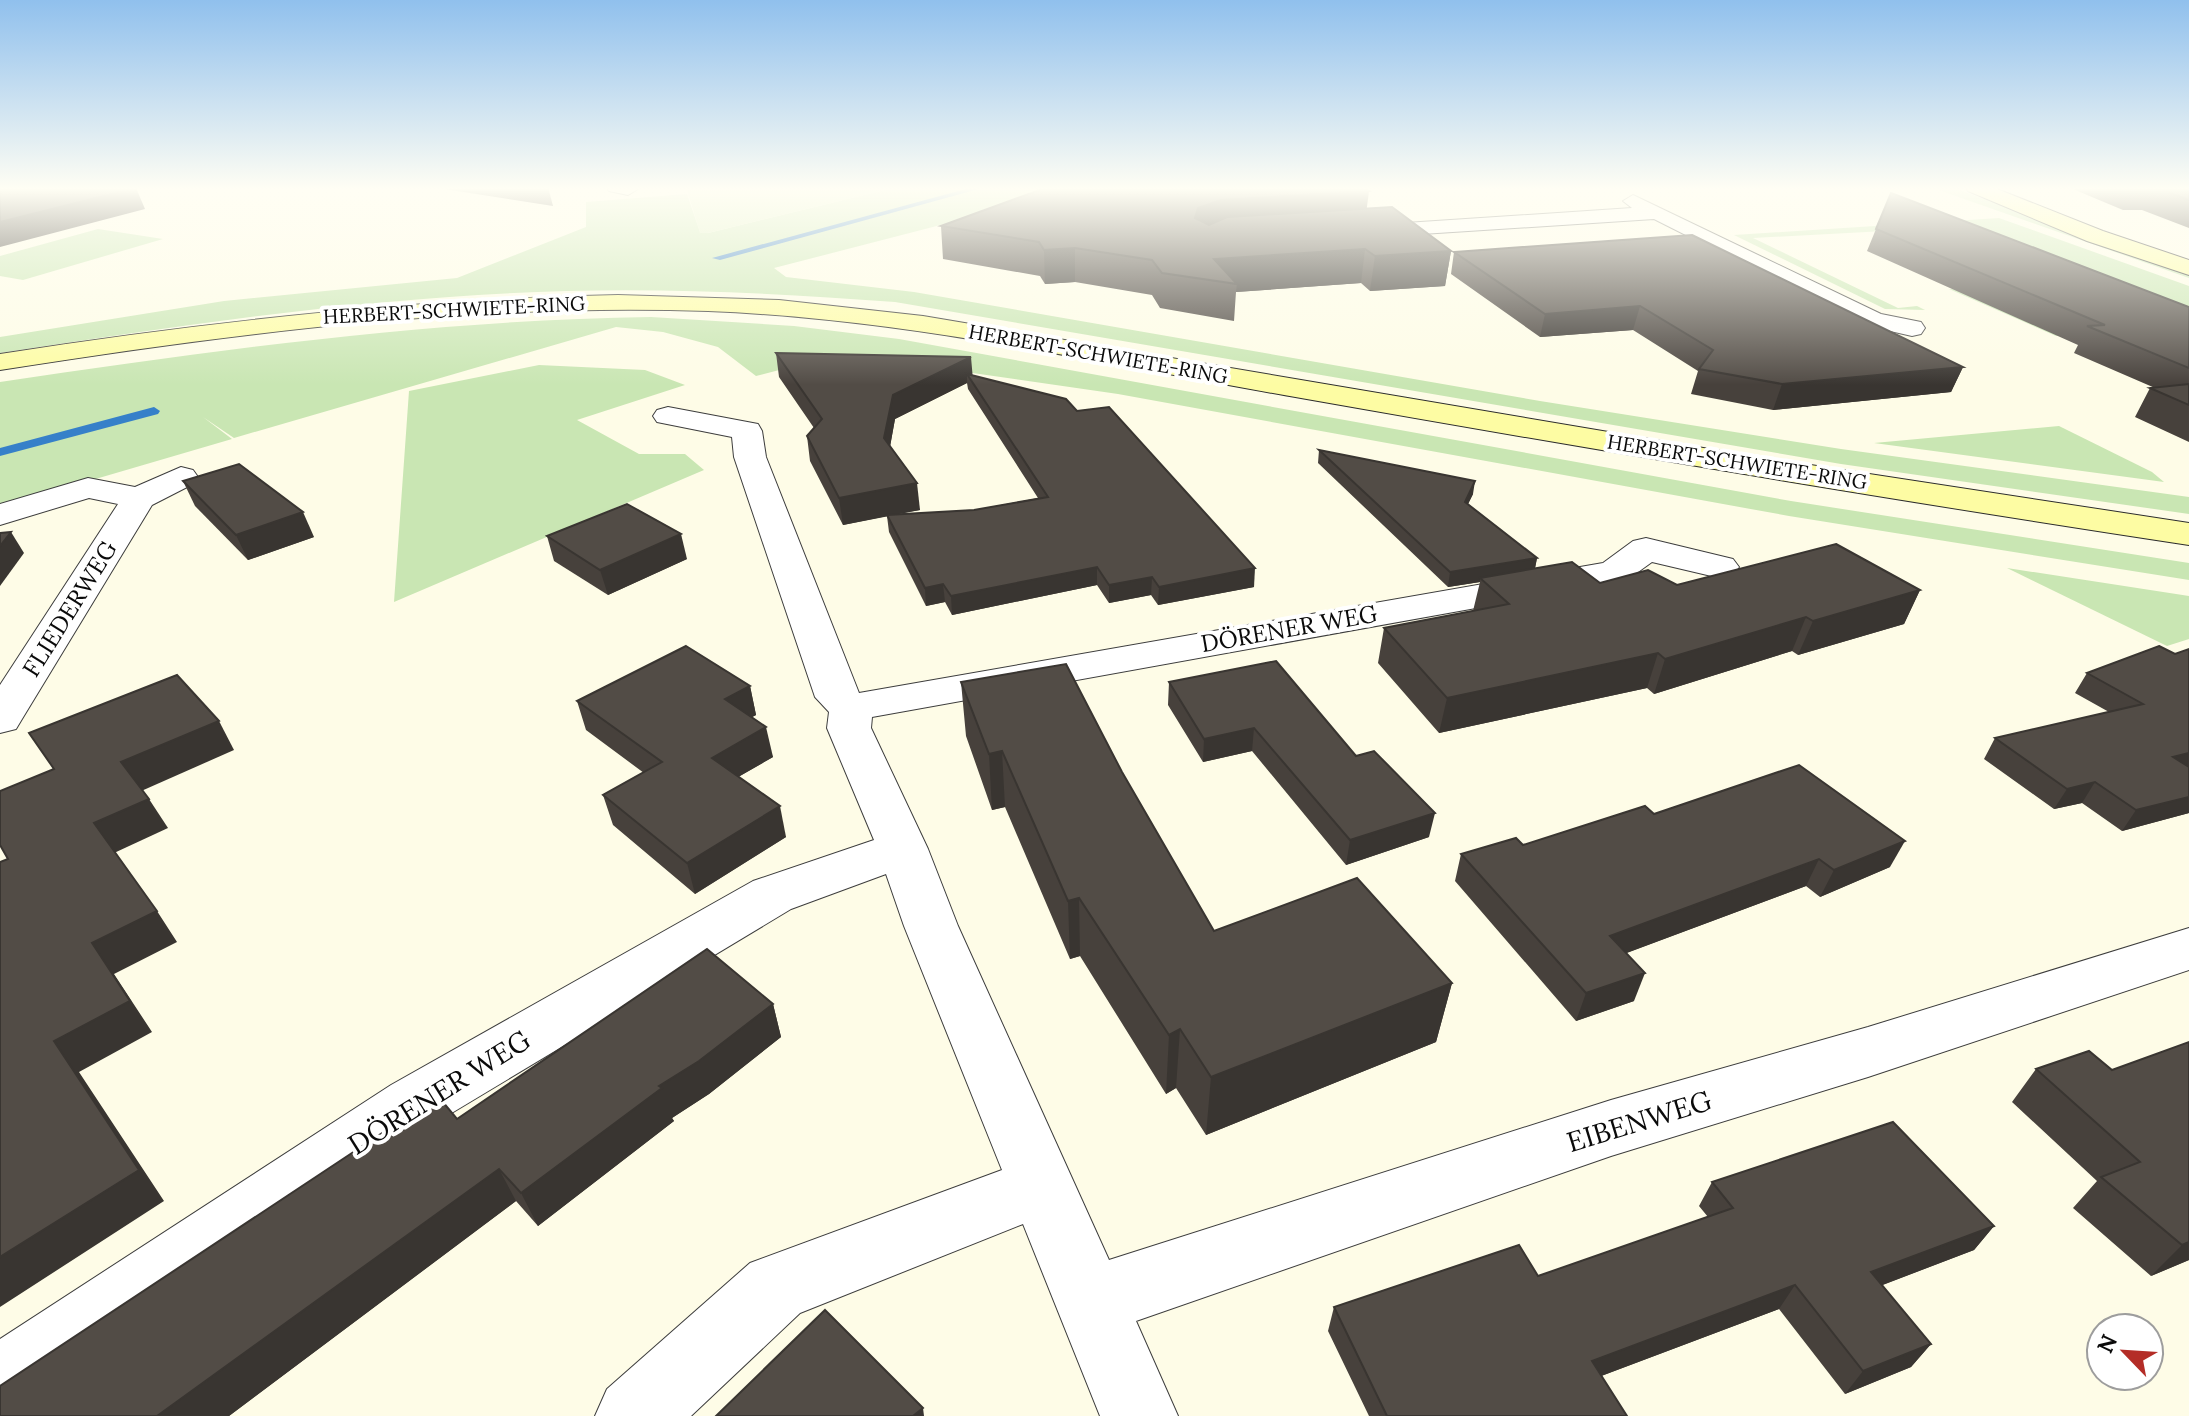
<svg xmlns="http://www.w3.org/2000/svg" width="2189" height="1416" font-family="Lora,serif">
<rect width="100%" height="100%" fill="#fefce7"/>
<g fill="#c9e6b3">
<path d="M 897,187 L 1088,187 L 774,268 L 786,277 L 914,292 L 1540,401 L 1841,449 L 2189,497 L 2189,514 L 1841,464 L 895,302 C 785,294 677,288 567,291 C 377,296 188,324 0,353 L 0,337 L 224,301 L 457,278 L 586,227 L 586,202 L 687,194 L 700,232 L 708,233 Z"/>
<polygon points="1930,187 1951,187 2189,272 2189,278"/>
<polygon points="1999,218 2189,286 2189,324 2056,336 1949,289 2052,282 1922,229 1753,238 1898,308 1917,306 1925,310 1885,309 1734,235"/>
<polygon points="98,229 163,239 23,280 0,276 0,256"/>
<path d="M 651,317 L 794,326 L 899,339 L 1791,501 L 2189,563 L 2189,580 L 1789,516 L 1118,394 L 882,360 L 810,362 L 756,376 L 718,347 L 663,332 L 616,327 L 234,438 L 203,417 L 232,439 L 0,507 L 0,382 C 216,350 432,320 651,317 Z"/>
<polygon points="539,365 645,370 685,385 577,420 639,454 685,454 704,470 394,602 409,391"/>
<polygon points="2059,426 2152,472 2164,482 1874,443"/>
<polygon points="2007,568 2189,596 2189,639 2167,646"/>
</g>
<polygon fill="#dceec4" points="686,187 897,187 708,233 700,233"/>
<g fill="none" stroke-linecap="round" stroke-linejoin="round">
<g fill="#3680c9" fill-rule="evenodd">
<polygon points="973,187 986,187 720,260 712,258"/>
<polygon points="154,407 160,411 158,414 0,456 0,448"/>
</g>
<g stroke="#3d3d3d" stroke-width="2">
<g id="street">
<polygon points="606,187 636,187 638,189 628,195 609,191"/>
<polygon points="1633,195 1881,314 1921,322 1925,328 1921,334 1912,336 1864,325 1654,219 1360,238 1349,232 1360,226 1632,208 1623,201"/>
<polygon points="668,407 758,424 762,431 766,457 859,693 1603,563 1633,541 1646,538 1733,559 1739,567 1733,575 1720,578 1652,562 1627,580 1614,583 872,717 871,728 928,849 958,926 1109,1260 1611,1100 1868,1027 2189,928 2189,970 1868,1077 1611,1156 1136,1321 1178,1416 1100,1416 1023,1224 800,1313 691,1416 595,1416 607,1389 750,1263 1002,1170 904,926 886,874 791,909 435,1123 27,1410 12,1416 0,1416 0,1339 391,1085 753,881 874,840 827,728 829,712 815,697 734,457 732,437 657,422 653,416 657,410"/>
<polygon points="181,467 193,470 198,477 193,484 152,505 22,719 16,729 0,733 0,685 118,504 89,498 0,525 0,504 88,478 135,487"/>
</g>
</g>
<g stroke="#2c2c2c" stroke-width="2">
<g id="secondary">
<polygon points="1965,187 1992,187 2103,231 2189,260 2189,275 2087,241 1968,191"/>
<path d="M 618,295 L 779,300 L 923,316 L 1733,453 L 2189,523 L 2189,545 C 1892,500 1596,450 1301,398 C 1104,364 908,319 708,311 C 470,303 234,333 0,370 L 0,354 C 205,322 410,299 618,295 Z"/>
</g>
</g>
<use href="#street" fill="#fff" fill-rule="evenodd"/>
<use href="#secondary" fill="#fdfca3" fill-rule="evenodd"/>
</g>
<g fill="#47413c" fill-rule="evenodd">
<polygon points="431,187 548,187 553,206"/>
<polygon points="2068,187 2189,187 2189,228 2142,210 2123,210"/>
<polygon points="1367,209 1451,251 1445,286 1370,291 1361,283 1236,292 1234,321 1160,308 1152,295 1075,282 1045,284 1040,276 943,259 941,226"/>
<polygon points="1876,229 2189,307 2189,442 2135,417 2150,388 2155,388 2074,353 2078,345 1867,251"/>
<polygon points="1454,252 1963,367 1951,392 1773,410 1691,394 1698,371 1633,330 1540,337 1451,274"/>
<path d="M 776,353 L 972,375 L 1254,587 L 1158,605 L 1151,595 L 1109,603 L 1097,585 L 952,615 L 945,602 L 926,606 L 889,532 L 887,516 L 843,525 L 810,461 L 807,436 L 814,428 L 779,377 ZM 967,383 L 968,389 L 1038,498 L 974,510 L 896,514 L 920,510 L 890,446 L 895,419 Z"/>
<polygon points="1319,450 1473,494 1468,504 1537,558 1535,569 1600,583 1920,590 1904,624 1798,655 1792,651 1654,694 1647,688 1439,733 1378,663 1384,628 1473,611 1480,582 1448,587 1318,463"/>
<polygon points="183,481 314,537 248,560 195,506"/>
<polygon points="547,536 687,559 608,595 554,561"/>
<polygon points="2159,646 2189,813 2122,831 2082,803 2054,809 1984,759 1995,738 2109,712 2075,693 2087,673"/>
<polygon points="961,682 1122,772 1214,931 1452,983 1436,1042 1206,1135 1176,1088 1166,1094 1080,956 1070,959 1005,807 992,810 966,736"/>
<polygon points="1169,682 1356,756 1429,837 1346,865 1252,751 1203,762 1168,705"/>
<polygon points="750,686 756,715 752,717 773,757 738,777 786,837 695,894 613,825 603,795 644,773 586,730 577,701"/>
<polygon points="1654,814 1890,867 1820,897 1806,886 1626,953 1634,1001 1576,1021 1455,881 1461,854 1523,845"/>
<polygon points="773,1004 781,1037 709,1094 672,1118 674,1121 538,1226 516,1201 229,1416 0,1416 457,1119"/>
<polygon points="2036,1069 2112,1070 2189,1260 2151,1276 2073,1208 2097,1181 2012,1102"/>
<polygon points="1712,1182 1994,1226 1974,1250 1882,1285 1931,1344 1911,1367 1845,1394 1779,1309 1601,1376 1627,1416 1369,1416 1328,1331 1334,1307 1538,1276 1708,1217 1699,1206"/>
</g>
<g fill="#393531">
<polygon points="136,188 145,209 0,247 0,222"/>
<polygon points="1369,191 1365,222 1219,231 1195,218 1198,208 1221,200"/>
<polygon points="1075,248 1075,282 1045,284 1044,250"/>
<polygon points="1365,249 1361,283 1236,292 1237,284 1214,259"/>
<polygon points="1451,251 1445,286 1370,291 1375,256"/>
<polygon points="1640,306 1633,330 1540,337 1545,314"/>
<polygon points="971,357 973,380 967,374 967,383 895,419 887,464 884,438 893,395"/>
<polygon points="1963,367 1951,392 1773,410 1782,384"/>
<polygon points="1475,481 1473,494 1462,516 1465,502"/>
<polygon points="917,483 920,510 843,525 839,498"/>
<polygon points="303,512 314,537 248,560 236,535"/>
<polygon points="11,532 24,553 0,586 0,546"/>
<polygon points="681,534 687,559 608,595 600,570"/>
<polygon points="1537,558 1534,572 1480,578 1480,582 1448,587 1450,572"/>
<polygon points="1097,567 1097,585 952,615 951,596"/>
<polygon points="1255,568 1254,587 1158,605 1159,587"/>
<polygon points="1152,577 1151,595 1109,603 1109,585"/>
<polygon points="943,584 945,602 926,606 925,588"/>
<polygon points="1920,590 1904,624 1798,655 1813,621"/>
<polygon points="1806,617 1792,651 1654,694 1665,659"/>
<polygon points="1658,653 1647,688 1439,733 1447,698"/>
<polygon points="750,686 756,715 732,728 725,699"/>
<polygon points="219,721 234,750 139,792 121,762"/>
<polygon points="766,727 773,757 719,788 712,758"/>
<polygon points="1254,728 1252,751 1203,762 1204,739"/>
<polygon points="1002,751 1005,807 992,810 989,754"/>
<polygon points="2189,753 2189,770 2173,757"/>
<polygon points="2095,782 2082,803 2054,809 2067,789"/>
<polygon points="2189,797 2189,813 2122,831 2136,810"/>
<polygon points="149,799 168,828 114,853 94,823"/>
<polygon points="780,806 786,837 695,894 687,863"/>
<polygon points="1435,813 1429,837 1346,865 1350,840"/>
<polygon points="1905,841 1890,867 1820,897 1834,870"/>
<polygon points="1819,859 1806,886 1600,963 1610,936"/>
<polygon points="1079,898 1080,956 1070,959 1068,901"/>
<polygon points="157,911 177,942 114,974 152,1032 79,1072 164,1201 0,1307 0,1257 54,1041 92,943"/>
<polygon points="1645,973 1634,1001 1576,1021 1586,993"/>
<polygon points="1452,983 1436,1042 1206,1135 1211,1077"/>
<polygon points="773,1004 781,1037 709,1094 672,1118 674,1121 538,1226 521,1193 659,1086"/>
<polygon points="1180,1029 1176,1088 1166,1094 1169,1035"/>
<polygon points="499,1169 516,1201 229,1416 157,1416"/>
<polygon points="1994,1226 1974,1250 1854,1296 1871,1272"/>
<polygon points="2189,1242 2189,1260 2151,1276 2182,1245"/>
<polygon points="1795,1285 1779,1309 1580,1384 1592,1361"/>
<polygon points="1931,1344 1911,1367 1845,1394 1863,1371"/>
<polygon points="923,1408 924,1416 913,1416"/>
</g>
<g fill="#524c46" stroke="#393531" stroke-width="2">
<polygon points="0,187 129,187 136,188 0,222"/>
<polygon points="1048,187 1364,187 1369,191 1221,200 1198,208 1195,218 1209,225 1227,217 1392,207 1451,251 1375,256 1365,249 1214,259 1237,284 1162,273 1152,260 1075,248 1044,250 1039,242 941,226"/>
<polygon points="2133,187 2189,187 2189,200 2154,187"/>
<polygon points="1891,193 2189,307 2189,368 2087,326 2105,325 1876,229"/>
<polygon points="1692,235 1963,367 1782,384 1699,369 1713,350 1640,306 1545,314 1454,252"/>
<polygon points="776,353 971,357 893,395 884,438 917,483 839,498 807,436 822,419"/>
<polygon points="967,374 1066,399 1077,411 1109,407 1255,568 1159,587 1152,577 1109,585 1097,567 951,596 943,584 925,588 887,515 974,510 1048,497"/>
<polygon points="2189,384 2189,405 2150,388"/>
<polygon points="1319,450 1475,481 1465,502 1537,558 1450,572"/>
<polygon points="239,464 303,512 236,535 183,481"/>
<polygon points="627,504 681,534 600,570 547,536"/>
<polygon points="11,532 0,546 0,533"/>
<polygon points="1836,544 1920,590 1813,621 1806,617 1665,659 1658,653 1447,698 1384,628 1509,604 1480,578 1572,562 1600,583 1648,570 1677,585"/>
<polygon points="686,646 750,686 725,699 766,727 712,758 780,806 687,863 603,795 662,762 577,701"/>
<polygon points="2159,646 2175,654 2189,649 2189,753 2173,757 2189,767 2189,797 2136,810 2095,782 2067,789 1995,738 2143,704 2087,673"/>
<polygon points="1276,661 1356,756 1374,751 1435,813 1350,840 1254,728 1204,739 1169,682"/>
<polygon points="1066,664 1122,772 1214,931 1357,878 1452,983 1211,1077 1180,1029 1169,1035 1079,898 1068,901 1002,751 989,754 961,682"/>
<polygon points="177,675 219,721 121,762 149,799 94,823 157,911 92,943 130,1001 54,1041 139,1170 0,1257 0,862 8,859 0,845 0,791 54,769 29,733"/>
<polygon points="1799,765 1905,841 1834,870 1819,859 1610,936 1645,973 1586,993 1461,854 1516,838 1523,845 1645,806 1654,814"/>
<polygon points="707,949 773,1004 699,1061 659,1086 662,1088 521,1193 499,1169 157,1416 0,1416 0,1386 438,1096 457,1119"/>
<polygon points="2189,1042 2189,1242 2182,1245 2101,1177 2140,1162 2036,1069 2089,1051 2112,1070"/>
<polygon points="1893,1122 1994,1226 1871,1272 1931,1344 1863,1371 1795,1285 1592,1361 1627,1416 1387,1416 1334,1307 1519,1245 1538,1276 1733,1208 1712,1182"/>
<polygon points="825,1310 923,1408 913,1416 716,1416"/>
</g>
<linearGradient id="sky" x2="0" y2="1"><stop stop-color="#90c0ed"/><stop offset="0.49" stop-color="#fffef4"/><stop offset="1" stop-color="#fffef4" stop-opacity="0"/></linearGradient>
<rect width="2189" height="385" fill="url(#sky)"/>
<g text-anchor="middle" stroke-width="8" stroke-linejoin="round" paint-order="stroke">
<g font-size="20" fill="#0a0a0a" stroke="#fff">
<text transform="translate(454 310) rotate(-3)" y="7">HERBERT-SCHWIETE-RING</text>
<text transform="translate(1098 354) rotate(10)" y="7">HERBERT-SCHWIETE-RING</text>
<text transform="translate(1737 462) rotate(9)" y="7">HERBERT-SCHWIETE-RING</text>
</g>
<g font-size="24" fill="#0a0a0a" stroke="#fff">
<text transform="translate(70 609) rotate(-58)" y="8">FLIEDERWEG</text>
<text transform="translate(1289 629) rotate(-10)" y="8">DÖRENER WEG</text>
</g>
<g font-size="28" fill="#0a0a0a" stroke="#fff">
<text transform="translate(439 1092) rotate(-32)" y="10">DÖRENER WEG</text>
<text transform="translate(1639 1121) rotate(-17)" y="10">EIBENWEG</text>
</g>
</g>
<g transform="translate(2125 1352) rotate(295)"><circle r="38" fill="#ffffff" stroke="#9d9d9d" stroke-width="2"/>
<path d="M0-6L14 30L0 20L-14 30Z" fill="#b42d27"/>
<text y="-12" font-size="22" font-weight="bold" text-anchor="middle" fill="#0a0a0a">N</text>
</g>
</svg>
